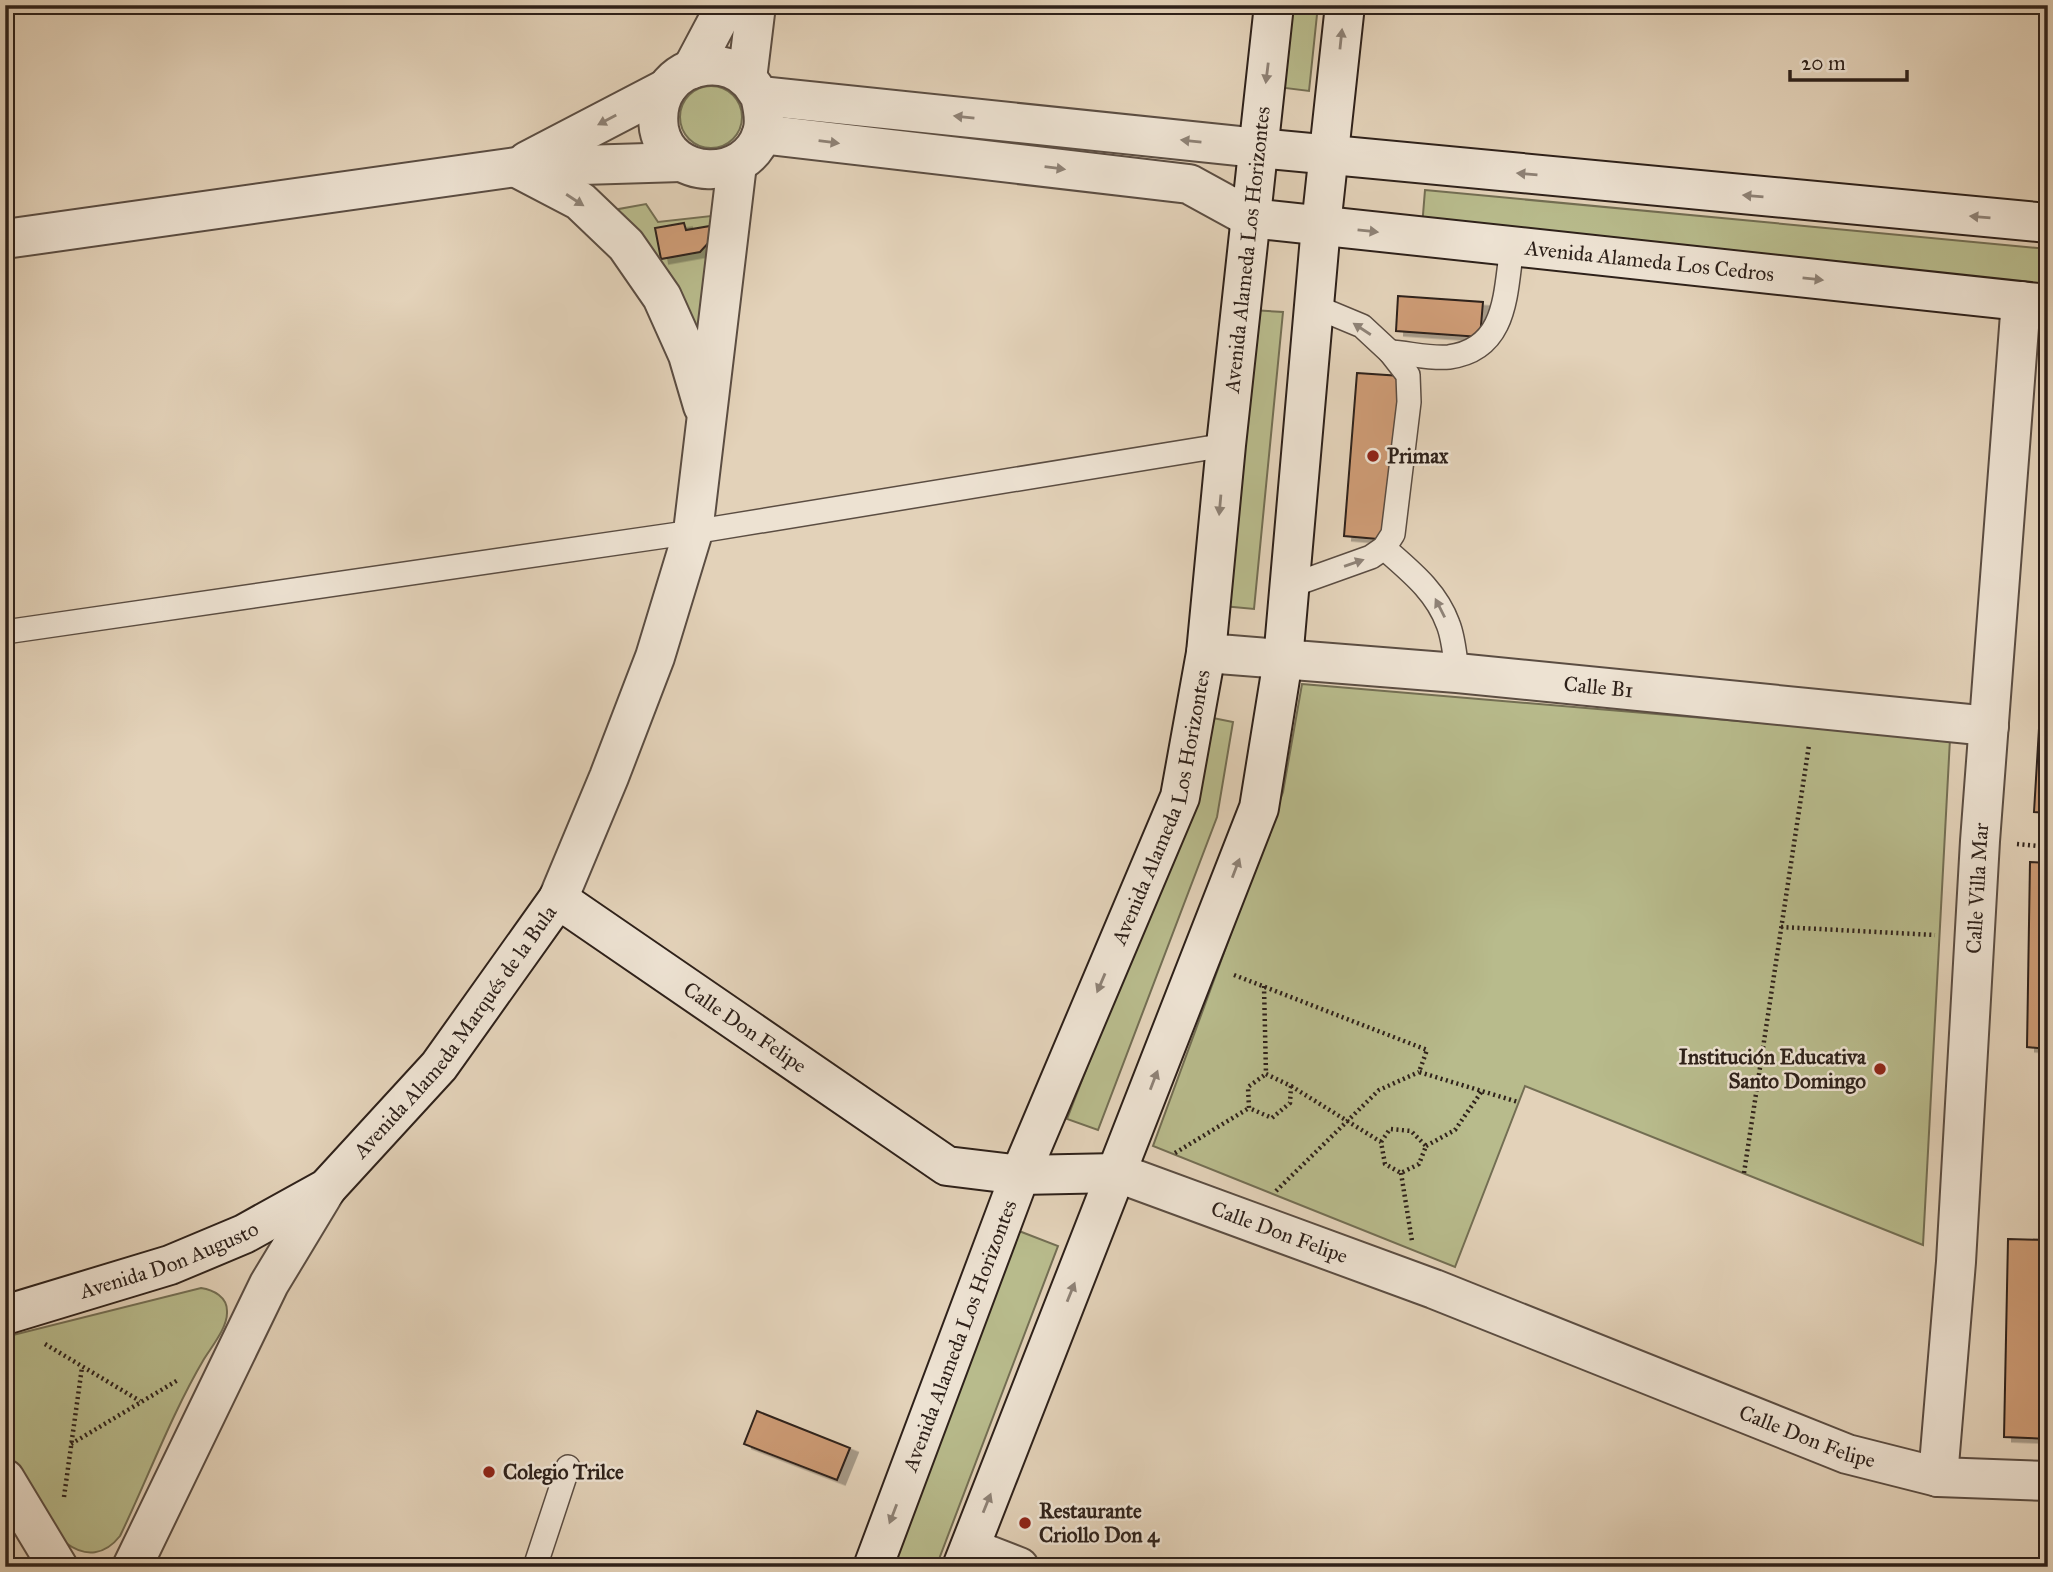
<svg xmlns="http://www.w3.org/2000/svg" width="2053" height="1572" font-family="'IM FELL Great Primer',serif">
<defs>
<filter id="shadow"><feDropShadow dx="8" dy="4.5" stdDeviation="0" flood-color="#0004"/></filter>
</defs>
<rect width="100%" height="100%" fill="#e3d2b9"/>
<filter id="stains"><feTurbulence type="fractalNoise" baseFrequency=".00286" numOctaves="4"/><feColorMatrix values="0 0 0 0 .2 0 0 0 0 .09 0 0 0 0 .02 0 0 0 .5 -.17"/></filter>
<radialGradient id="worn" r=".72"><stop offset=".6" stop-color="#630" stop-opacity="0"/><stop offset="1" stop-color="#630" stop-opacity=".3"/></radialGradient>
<g fill="#b8bb8c" stroke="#736e53" stroke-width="2">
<polygon points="1286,5 1318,5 1309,91 1277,87"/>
<circle cx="711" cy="117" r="31"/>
<polygon points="1425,190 2048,249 2048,286 1422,227"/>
<polygon points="646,204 658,222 711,216 715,238 703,331 690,329 669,272 627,228 617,214 619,209"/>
<polygon points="1252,310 1283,312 1254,609 1223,606"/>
<polygon points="1302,684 1950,739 1923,1245 1525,1086 1455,1267 1153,1146 1283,792"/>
<polygon points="1203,716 1233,722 1217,817 1098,1130 1067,1119 1190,801"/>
<polygon points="1019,1231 1058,1246 936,1567 891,1567"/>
<path d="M 201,1288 C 214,1290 227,1297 227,1311 C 228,1327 212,1346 204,1359 C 171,1415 148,1478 120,1536 C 105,1555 86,1558 66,1543 L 5,1461 L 5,1337 Z"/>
</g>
<g fill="#cd9b75" stroke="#2e211a" stroke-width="2" filter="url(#shadow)">
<polygon points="684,223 686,230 710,226 712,239 700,252 661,259 655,228"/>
<polygon points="1398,296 1483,302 1480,337 1396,331"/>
<polygon points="1357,373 1401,376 1389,540 1344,536"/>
<polygon points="2043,662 2048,662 2048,813 2034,812"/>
<polygon points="2030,862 2048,863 2048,1049 2027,1047"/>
<polygon points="2008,1239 2048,1240 2048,1439 2004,1437"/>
<polygon points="757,1411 850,1448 837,1480 744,1444"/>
</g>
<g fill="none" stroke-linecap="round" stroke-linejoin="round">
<g stroke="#5b4d42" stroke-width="26">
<g id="lane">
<path d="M 1390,352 C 1408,353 1431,359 1449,357 C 1508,349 1505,292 1512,247"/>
<path d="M 1384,548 C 1410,571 1436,591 1448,624 C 1454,639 1455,657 1457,673"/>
<polyline points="1290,586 1371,557 1384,548 1393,534 1409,402 1408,375 1390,352 1362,326 1314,306"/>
<polyline points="5,632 693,532 1226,445"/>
<polyline points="535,1567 568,1467"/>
</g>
</g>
<g stroke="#5b4d42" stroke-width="42">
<g id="street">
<polyline points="692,69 726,5"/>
<polyline points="747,79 756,5"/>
<path d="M 760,96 C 763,108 766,121 762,133 C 747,183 669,181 659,129 C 657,115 659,100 667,88 C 685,62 725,58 747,79 C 752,83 756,91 760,96 L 1258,148"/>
<polyline points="762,134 1189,184 1251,218"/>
<polyline points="527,161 667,88"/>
<polyline points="517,168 580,201 626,245 662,297 688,355 703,406"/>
<polyline points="5,239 516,167 681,162"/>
<path id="s1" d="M 1206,653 L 1457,673 L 1989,726"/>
<polyline points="558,899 609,777 655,657 693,532 737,164"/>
<path id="s2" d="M 1118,1173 L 1434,1289 L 1847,1454 L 1938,1477 L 2048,1481"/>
<path id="s3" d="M 1938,1477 L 1956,1262 L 1980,841 L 2021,301"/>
<polyline points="5,1479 58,1567"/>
<polyline points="970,1548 1019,1567"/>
<polyline points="132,1567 269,1284 327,1188"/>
</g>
</g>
<g stroke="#2e211a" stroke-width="42">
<g id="secondary">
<polyline points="1258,148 2048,223"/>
<path id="s4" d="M 1251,218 L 2048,304"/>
<path id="s5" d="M 5,1315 L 170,1265 L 244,1234 L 327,1188 L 439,1066 L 558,899 L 947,1166 L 1020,1175 L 1118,1173"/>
<path id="s6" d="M 873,1567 L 1020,1175 L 1180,797 L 1206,653 L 1226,445 L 1274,5"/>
<polyline points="962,1567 1259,808 1283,660 1321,226 1345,5"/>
</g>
</g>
<g stroke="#2e211a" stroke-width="4.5" stroke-dasharray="2 3.5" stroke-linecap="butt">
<polyline points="2017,844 2048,847"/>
<polyline points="1781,927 1935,935"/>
<polyline points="1234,975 1427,1050 1419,1072 1518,1102"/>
<polyline points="1264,986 1266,1074"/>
<polygon points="1266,1074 1291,1086 1290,1103 1272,1118 1249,1108 1248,1087"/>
<polyline points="1291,1086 1381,1142 1385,1164 1401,1173 1419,1164 1426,1146 1411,1131 1390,1129 1381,1142"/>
<polyline points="1426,1146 1455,1130 1482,1091"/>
<polyline points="1175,1153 1249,1108"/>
<polyline points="1401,1173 1412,1241"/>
<polyline points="1744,1173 1809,745"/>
<polyline points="1276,1191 1379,1090 1419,1072"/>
<polyline points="45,1344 140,1401"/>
<polyline points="71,1444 178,1380"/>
<polyline points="64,1497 82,1367"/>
</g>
<use href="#lane" stroke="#ede2d2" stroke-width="23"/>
<use href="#street" stroke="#ede2d2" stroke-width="38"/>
<use href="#secondary" stroke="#ede2d2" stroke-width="38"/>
</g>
<defs><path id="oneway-solid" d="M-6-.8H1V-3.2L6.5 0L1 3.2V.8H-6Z" transform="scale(1.75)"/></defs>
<g fill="#8e8276">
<use href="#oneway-solid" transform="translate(1341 39) rotate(-84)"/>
<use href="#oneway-solid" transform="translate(1267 73) rotate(97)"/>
<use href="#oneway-solid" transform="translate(964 117) rotate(-174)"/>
<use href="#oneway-solid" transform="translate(607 120) rotate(152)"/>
<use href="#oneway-solid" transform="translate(1191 141) rotate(-174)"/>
<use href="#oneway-solid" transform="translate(829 142) rotate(7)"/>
<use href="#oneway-solid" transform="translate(1055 168) rotate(7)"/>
<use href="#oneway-solid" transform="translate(1527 174) rotate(-175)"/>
<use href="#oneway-solid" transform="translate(1753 196) rotate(-175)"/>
<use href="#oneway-solid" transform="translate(575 200) rotate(33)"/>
<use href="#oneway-solid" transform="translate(1980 217) rotate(-175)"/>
<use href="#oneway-solid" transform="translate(1368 231) rotate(6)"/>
<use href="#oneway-solid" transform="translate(1813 279) rotate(6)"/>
<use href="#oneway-solid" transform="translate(1362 329) rotate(-147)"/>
<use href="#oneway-solid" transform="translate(1220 505) rotate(95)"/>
<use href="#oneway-solid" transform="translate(1354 563) rotate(-19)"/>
<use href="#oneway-solid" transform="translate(1440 608) rotate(-117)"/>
<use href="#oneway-solid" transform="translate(1236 868) rotate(-69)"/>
<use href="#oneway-solid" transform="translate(1101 983) rotate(113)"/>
<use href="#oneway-solid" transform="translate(1154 1080) rotate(-69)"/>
<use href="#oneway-solid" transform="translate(1071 1292) rotate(-68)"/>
<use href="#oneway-solid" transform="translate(987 1503) rotate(-68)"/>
<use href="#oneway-solid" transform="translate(893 1514) rotate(111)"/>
</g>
<g fill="#8f2418" stroke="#ede2d2" stroke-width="2.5">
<circle cx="1373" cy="456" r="7"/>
<circle cx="1880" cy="1069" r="7"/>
<circle cx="489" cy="1472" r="7"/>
<circle cx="1025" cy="1523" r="7"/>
</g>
<g text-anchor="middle" stroke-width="5" stroke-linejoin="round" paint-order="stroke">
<g font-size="21" fill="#2e211a" stroke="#ede2d2">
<text dy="7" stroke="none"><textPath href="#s6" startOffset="1381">Avenida Alameda Los Horizontes</textPath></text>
<text dy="7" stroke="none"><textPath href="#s4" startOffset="401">Avenida Alameda Los Cedros</textPath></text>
<text dy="7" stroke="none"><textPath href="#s1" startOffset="394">Calle B1</textPath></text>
<text dy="7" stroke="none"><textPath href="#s6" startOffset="814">Avenida Alameda Los Horizontes</textPath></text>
<text dy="7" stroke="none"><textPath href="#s3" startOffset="590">Calle Villa Mar</textPath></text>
<text dy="7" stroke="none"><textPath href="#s5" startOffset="945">Calle Don Felipe</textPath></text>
<text dy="7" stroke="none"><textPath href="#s5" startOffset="550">Avenida Alameda Marqués de la Bula</textPath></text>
<text dy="7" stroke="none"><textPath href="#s2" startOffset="172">Calle Don Felipe</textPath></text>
<text dy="7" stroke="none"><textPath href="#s5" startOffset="173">Avenida Don Augusto</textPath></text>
<text dy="7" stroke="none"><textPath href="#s6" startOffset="247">Avenida Alameda Los Horizontes</textPath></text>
<text dy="7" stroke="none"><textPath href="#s2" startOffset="738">Calle Don Felipe</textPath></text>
</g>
<g font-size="21" font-weight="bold" fill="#2e211a" stroke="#ede2d2" text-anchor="start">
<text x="1387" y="463">Primax</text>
<text x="1866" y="1064" text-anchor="end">Institución Educativa<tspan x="1866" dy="24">Santo Domingo</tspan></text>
<text x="503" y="1479">Colegio Trilce</text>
<text x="1039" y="1518">Restaurante<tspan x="1039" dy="24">Criollo Don 4</tspan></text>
</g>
</g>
<rect width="2053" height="1572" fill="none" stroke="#e3d2b9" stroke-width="28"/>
<rect x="7" y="7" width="2039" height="1558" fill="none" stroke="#2e211a" stroke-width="3.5"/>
<rect x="14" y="14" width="2025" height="1544" fill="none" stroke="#2e211a" stroke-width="2"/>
<path d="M1790 70v10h117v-10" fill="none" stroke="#2e211a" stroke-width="3.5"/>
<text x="1801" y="70" font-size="21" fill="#2e211a" stroke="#ede2d2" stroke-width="5" paint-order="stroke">20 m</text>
<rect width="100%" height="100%" filter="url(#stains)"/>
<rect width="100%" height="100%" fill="url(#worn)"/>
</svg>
